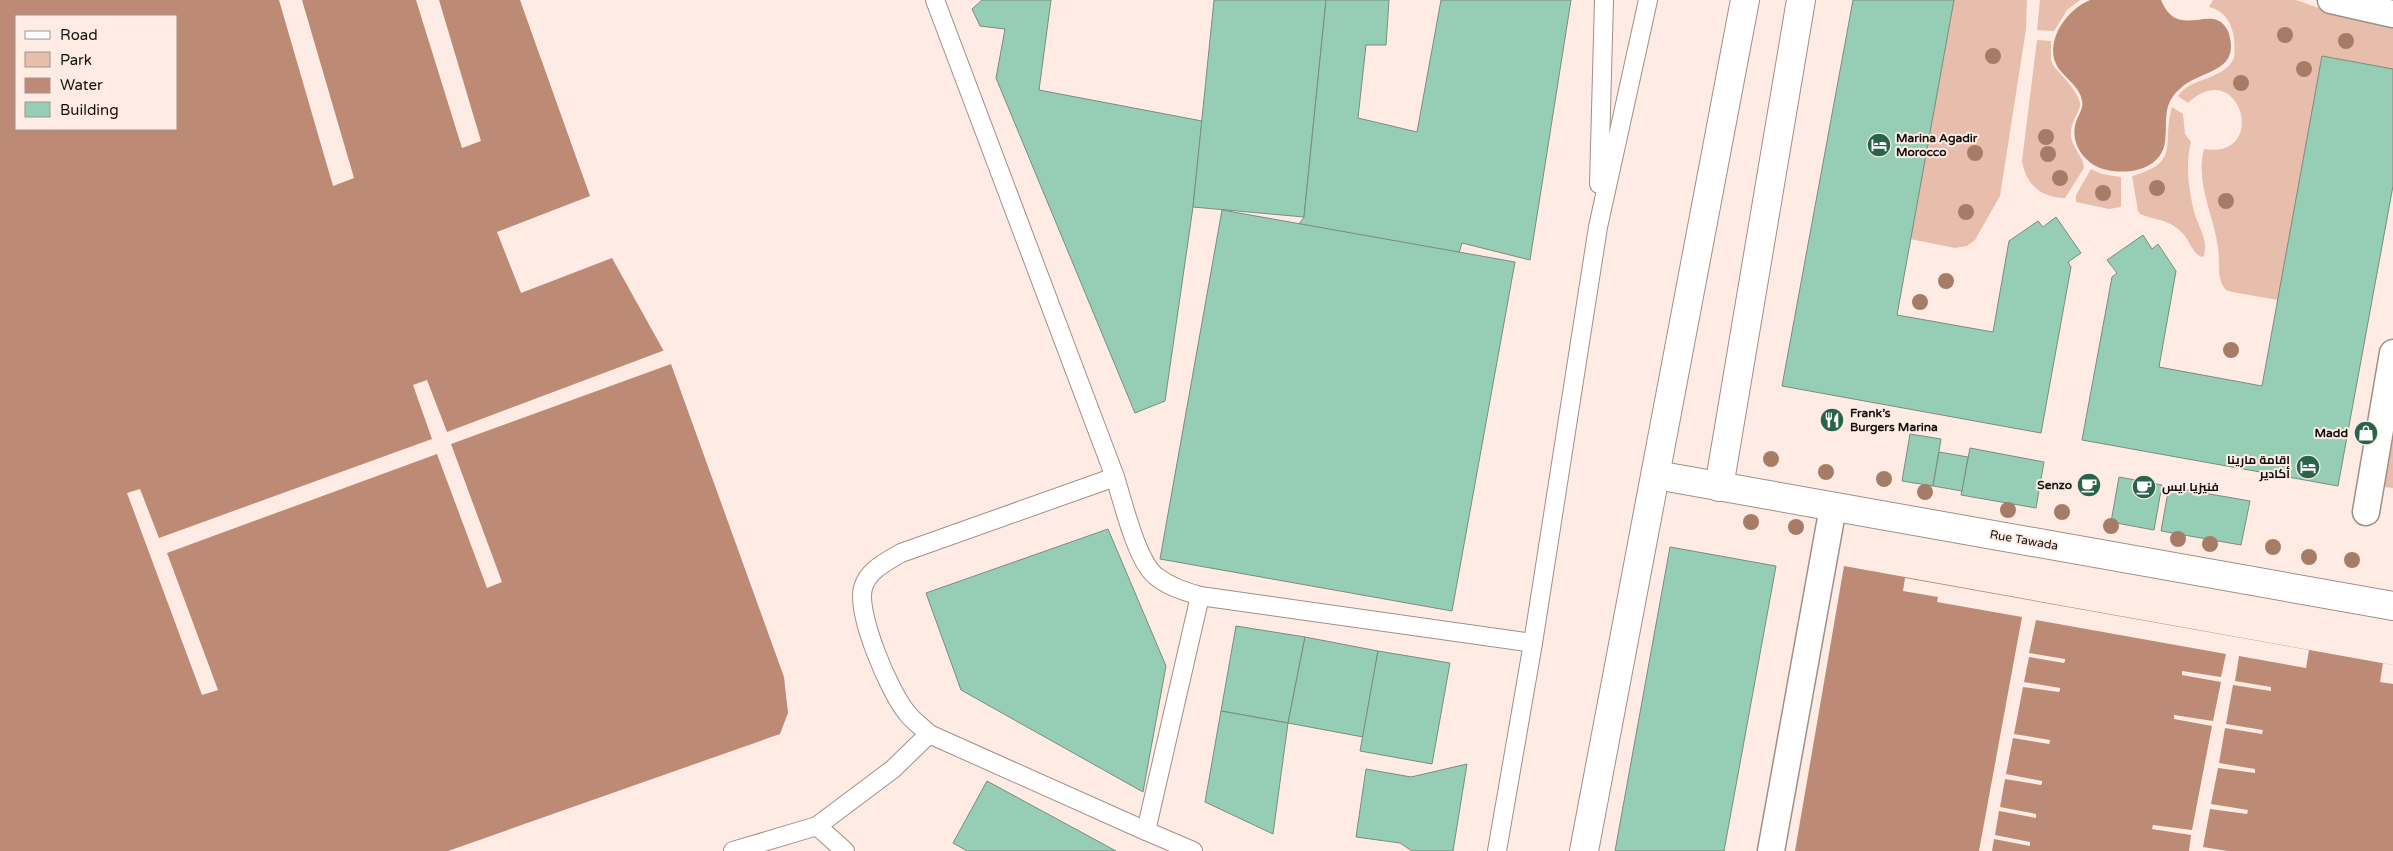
<svg xmlns="http://www.w3.org/2000/svg" width="2393" height="851" font-family="'Varela Round',Cairo,sans-serif">
<rect width="100%" height="100%" fill="#feece4"/>
<g fill="#e7bdac">
<polygon points="1954,0 2027,0 2026,29 2000,196 1975,240 1967,246 1955,248 1910,239"/>
<polygon points="2040,0 2080,0 2067,10 2054,31 2037,30"/>
<path d="M 2213,0 L 2296,0 L 2342,16 L 2393,25 L 2393,69 L 2322,57 L 2278,300 L 2232,292 C 2228,291 2225,290 2223,286 C 2217,277 2220,259 2218,248 C 2214,215 2195,183 2204,149 C 2270,160 2240,54 2188,103 L 2178,96 C 2192,76 2223,81 2234,58 C 2236,37 2233,13 2209,7 Z"/>
<path d="M 2037,40 L 2051,41 L 2051,60 L 2053,65 C 2060,74 2083,96 2080,107 C 2076,117 2070,125 2071,136 C 2072,148 2084,157 2084,168 L 2065,198 C 2040,198 2026,184 2022,161 Z"/>
<path d="M 2172,107 L 2183,114 L 2185,134 L 2191,142 C 2185,164 2189,193 2195,215 C 2200,230 2208,240 2204,256 L 2202,257 C 2194,255 2190,243 2185,236 C 2171,219 2158,221 2140,214 L 2138,211 L 2132,176 C 2182,162 2161,145 2172,107 Z"/>
<polygon points="2091,169 2102,174 2121,177 2121,207 2109,209 2076,202 2076,195"/>
<polygon points="2393,429 2393,488 2383,487"/>
</g>
<g fill="#bd8a75" fill-rule="evenodd">
<path d="M 0,0 L 520,0 L 590,196 L 497,232 L 521,293 L 612,258 L 671,364 L 784,677 L 788,713 L 780,734 L 448,851 L 0,851 ZM 16,16 L 176,16 L 176,129 L 16,129 Z"/>
<path d="M 2090,0 L 2161,0 C 2179,43 2213,0 2228,31 C 2242,72 2204,69 2182,87 C 2161,104 2168,120 2165,142 C 2161,169 2130,175 2107,170 C 2086,166 2069,144 2076,122 C 2078,115 2084,108 2082,101 C 2080,85 2062,77 2056,64 C 2045,39 2068,9 2090,0 Z"/>
<polygon points="1844,566 2393,665 2393,851 1795,851"/>
</g>
<g fill="#feece4">
<polygon points="279,0 302,0 354,178 333,186"/>
<polygon points="416,0 439,0 481,141 462,148"/>
<polygon points="665,350 671,364 451,444 502,582 487,588 437,454 167,553 218,690 202,695 127,493 140,489 159,538 432,439 413,385 427,380 447,432"/>
<polygon points="1905,578 2309,650 2306,668 2239,656 2235,681 2271,687 2271,691 2233,685 2226,724 2263,730 2262,734 2225,728 2219,763 2255,769 2255,773 2218,768 2211,804 2248,810 2247,814 2210,809 2203,847 2228,851 2189,851 2191,835 2152,829 2153,825 2192,830 2212,726 2174,719 2174,715 2213,721 2221,682 2182,675 2182,671 2221,677 2226,654 2036,620 2029,653 2065,659 2065,661 2064,663 2029,657 2024,682 2060,688 2060,690 2059,692 2023,687 2014,734 2050,740 2050,742 2049,744 2013,738 2006,774 2042,781 2042,783 2041,785 2005,779 2000,807 2036,814 2036,818 1999,811 1995,835 2030,842 2030,846 1994,839 1992,851 1979,851 2022,617 1937,602 1938,597 1903,591"/>
<polygon points="2383,663 2393,665 2393,684 2380,682"/>
</g>
<g fill="#95ceb4" stroke="#7b8b83">
<polygon points="982,0 1051,0 1039,90 1202,121 1193,207 1165,401 1135,413 996,78 1005,29 980,26 972,9"/>
<polygon points="1214,0 1326,0 1304,217 1193,207"/>
<polygon points="1326,0 1389,0 1386,45 1366,45 1358,118 1417,132 1441,0 1571,0 1530,260 1462,243 1459,253 1299,224 1304,217"/>
<polygon points="1853,0 1954,0 1897,315 1993,332 2009,241 2038,221 2043,227 2056,217 2081,253 2068,262 2071,267 2041,433 1782,386"/>
<polygon points="2322,56 2393,69 2393,186 2338,486 2082,440 2112,277 2117,273 2107,260 2143,235 2152,249 2158,244 2176,271 2159,367 2262,386"/>
<polygon points="1222,210 1515,262 1452,611 1160,559"/>
<polygon points="1910,434 1941,439 1933,486 1902,481"/>
<polygon points="1970,448 2044,462 2036,508 1961,495"/>
<polygon points="1939,452 1968,457 1962,491 1933,486"/>
<polygon points="2119,477 2162,485 2154,530 2111,522"/>
<polygon points="2169,487 2250,501 2241,545 2161,531"/>
<polygon points="1108,529 1166,666 1143,792 961,690 926,593"/>
<polygon points="1670,547 1776,566 1724,851 1615,851"/>
<polygon points="1236,626 1305,637 1288,723 1221,711"/>
<polygon points="1305,637 1378,651 1363,737 1288,723"/>
<polygon points="1378,651 1450,663 1432,764 1360,751"/>
<polygon points="1221,711 1288,723 1273,834 1205,802"/>
<polygon points="1467,764 1453,851 1412,851 1400,843 1356,837 1366,769 1411,777"/>
<polygon points="987,781 1116,851 967,851 953,843"/>
</g>
<g fill="none" stroke-linecap="round" stroke-linejoin="round">
<g stroke="#a08f88" stroke-width="20">
<g id="service">
<path d="M 935,0 L 1115,477 C 1123,502 1137,563 1157,577 C 1170,587 1184,591 1200,596 L 1533,643"/>
<polyline points="1599,184 1604,0"/>
<path d="M 1115,477 L 901,553 C 886,562 868,570 863,588 C 856,614 890,693 907,713 C 913,721 922,727 929,734 L 1146,831"/>
<polyline points="817,826 845,851"/>
<polyline points="733,851 817,826 893,769 929,734"/>
<polyline points="1193,851 1146,831 1200,596"/>
<polyline points="1497,851 1533,643 1598,227 1648,0"/>
</g>
</g>
<g stroke="#a08f88" stroke-width="29">
<g id="pedestrian">
<polyline points="2331,0 2393,14"/>
<polyline points="2366,512 2393,353"/>
<polyline points="1771,851 1833,507"/>
</g>
</g>
<g stroke="#a08f88" stroke-width="30">
<g id="minor">
<polyline points="1656,475 2393,606"/>
<polyline points="1719,487 1801,0"/>
<polyline points="1584,851 1745,0"/>
</g>
</g>
<use href="#service" stroke="#fff" stroke-width="18"/>
<use href="#pedestrian" stroke="#fff" stroke-width="26"/>
<use href="#minor" stroke="#fff" stroke-width="28"/>
</g>
<g fill="#a67c67">
<circle cx="2285" cy="35" r="8"/>
<circle cx="2346" cy="41" r="8"/>
<circle cx="1993" cy="56" r="8"/>
<circle cx="2304" cy="69" r="8"/>
<circle cx="2241" cy="83" r="8"/>
<circle cx="2046" cy="137" r="8"/>
<circle cx="1975" cy="153" r="8"/>
<circle cx="2048" cy="154" r="8"/>
<circle cx="2060" cy="178" r="8"/>
<circle cx="2157" cy="188" r="8"/>
<circle cx="2103" cy="193" r="8"/>
<circle cx="2226" cy="201" r="8"/>
<circle cx="1966" cy="212" r="8"/>
<circle cx="1946" cy="281" r="8"/>
<circle cx="1920" cy="302" r="8"/>
<circle cx="2231" cy="350" r="8"/>
<circle cx="1771" cy="459" r="8"/>
<circle cx="1826" cy="472" r="8"/>
<circle cx="1884" cy="479" r="8"/>
<circle cx="1925" cy="492" r="8"/>
<circle cx="2008" cy="510" r="8"/>
<circle cx="2062" cy="512" r="8"/>
<circle cx="1751" cy="522" r="8"/>
<circle cx="2111" cy="526" r="8"/>
<circle cx="1796" cy="527" r="8"/>
<circle cx="2178" cy="539" r="8"/>
<circle cx="2210" cy="544" r="8"/>
<circle cx="2273" cy="547" r="8"/>
<circle cx="2309" cy="557" r="8"/>
<circle cx="2352" cy="560" r="8"/>
</g>
<defs>
<g id="hotel-disc" transform="scale(1.25)"><circle r="9.5" fill="#29634b" stroke="#feece4"/><path d="M-6-4.5h1.5V1H6V5H4.5V3h-9V5H-6ZM-4 0a1.8 1.8 0 1 1 3.6 0ZM.5 0V-2.5h3Q6-2.5 6 0Z" fill="#fff"/></g>
<g id="restaurant-disc" transform="scale(1.25)"><circle r="9.5" fill="#29634b" stroke="#feece4"/><path d="M-5-6h1v4h1v-4h1v4h1v-4h1v5L-1.5 .5V6h-2V.5L-5-1ZM5-6V6H3V1.5H1.5Q1.5-4 5-6Z" fill="#fff"/></g>
<g id="shop-disc" transform="scale(1.25)"><circle r="9.5" fill="#29634b" stroke="#feece4"/><path d="M-5-2.5h2.3a2.7 3.5 0 0 1 5.4 0H5L5.5 6h-11ZM-1.5-2.5h3a1.5 2.3 0 0 0-3 0Z" fill="#fff"/></g>
<g id="cafe-disc" transform="scale(1.25)"><circle r="9.5" fill="#29634b" stroke="#feece4"/><path d="M-5.5-4.5H6V0H3Q3 3.5 0 3.5H-2.5Q-5.5 3.5-5.5 0ZM3-3.2v2h1.7v-2ZM-6 4.5H4V6H-6Z" fill="#fff"/></g>
</defs>
<g fill-rule="evenodd">
<use href="#hotel-disc" x="1879" y="145"/>
<use href="#restaurant-disc" x="1832" y="420"/>
<use href="#shop-disc" x="2366" y="433"/>
<use href="#hotel-disc" x="2308" y="467"/>
<use href="#cafe-disc" x="2089" y="485"/>
<use href="#cafe-disc" x="2144" y="487"/>
</g>
<g text-anchor="middle" stroke-width="4" stroke-linejoin="round" paint-order="stroke">
<g font-size="12" font-weight="bold" fill="#150f0d" stroke="#feece4" text-anchor="start">
<text x="1896" y="142">Marina Agadir<tspan x="1896" dy="14">Morocco</tspan></text>
<text x="1850" y="417">Frank’s<tspan x="1850" dy="14">Burgers Marina</tspan></text>
<text x="2348" y="437" text-anchor="end">Madd</text>
<text x="2290" y="464" text-anchor="end">إقامة مارينا<tspan x="2290" dy="14">أكادير</tspan></text>
<text x="2072" y="489" text-anchor="end">Senzo</text>
<text x="2162" y="491">فنيزيا ايس</text>
</g>
<g font-size="12" fill="#150f0d" stroke="#feece4">
<text transform="translate(2024 540) rotate(10)" y="4">Rue Tawada</text>
</g>
</g>
<rect x="15" y="15" width="162" height="115" fill="#feece4" stroke="#a1948e"/>
<rect x="25" y="31" width="25" height="8" fill="#ffffff" stroke="#a1948e"/>
<text x="60" y="40" font-size="15" fill="#150f0d">Road</text>
<rect x="25" y="52" width="25" height="15" fill="#e7bdac" stroke="#a1948e"/>
<text x="60" y="65" font-size="15" fill="#150f0d">Park</text>
<rect x="25" y="78" width="25" height="15" fill="#bd8a75" stroke="#a1948e"/>
<text x="60" y="90" font-size="15" fill="#150f0d">Water</text>
<rect x="25" y="102" width="25" height="15" fill="#95ceb4" stroke="#a1948e"/>
<text x="60" y="115" font-size="15" fill="#150f0d">Building</text>
</svg>
